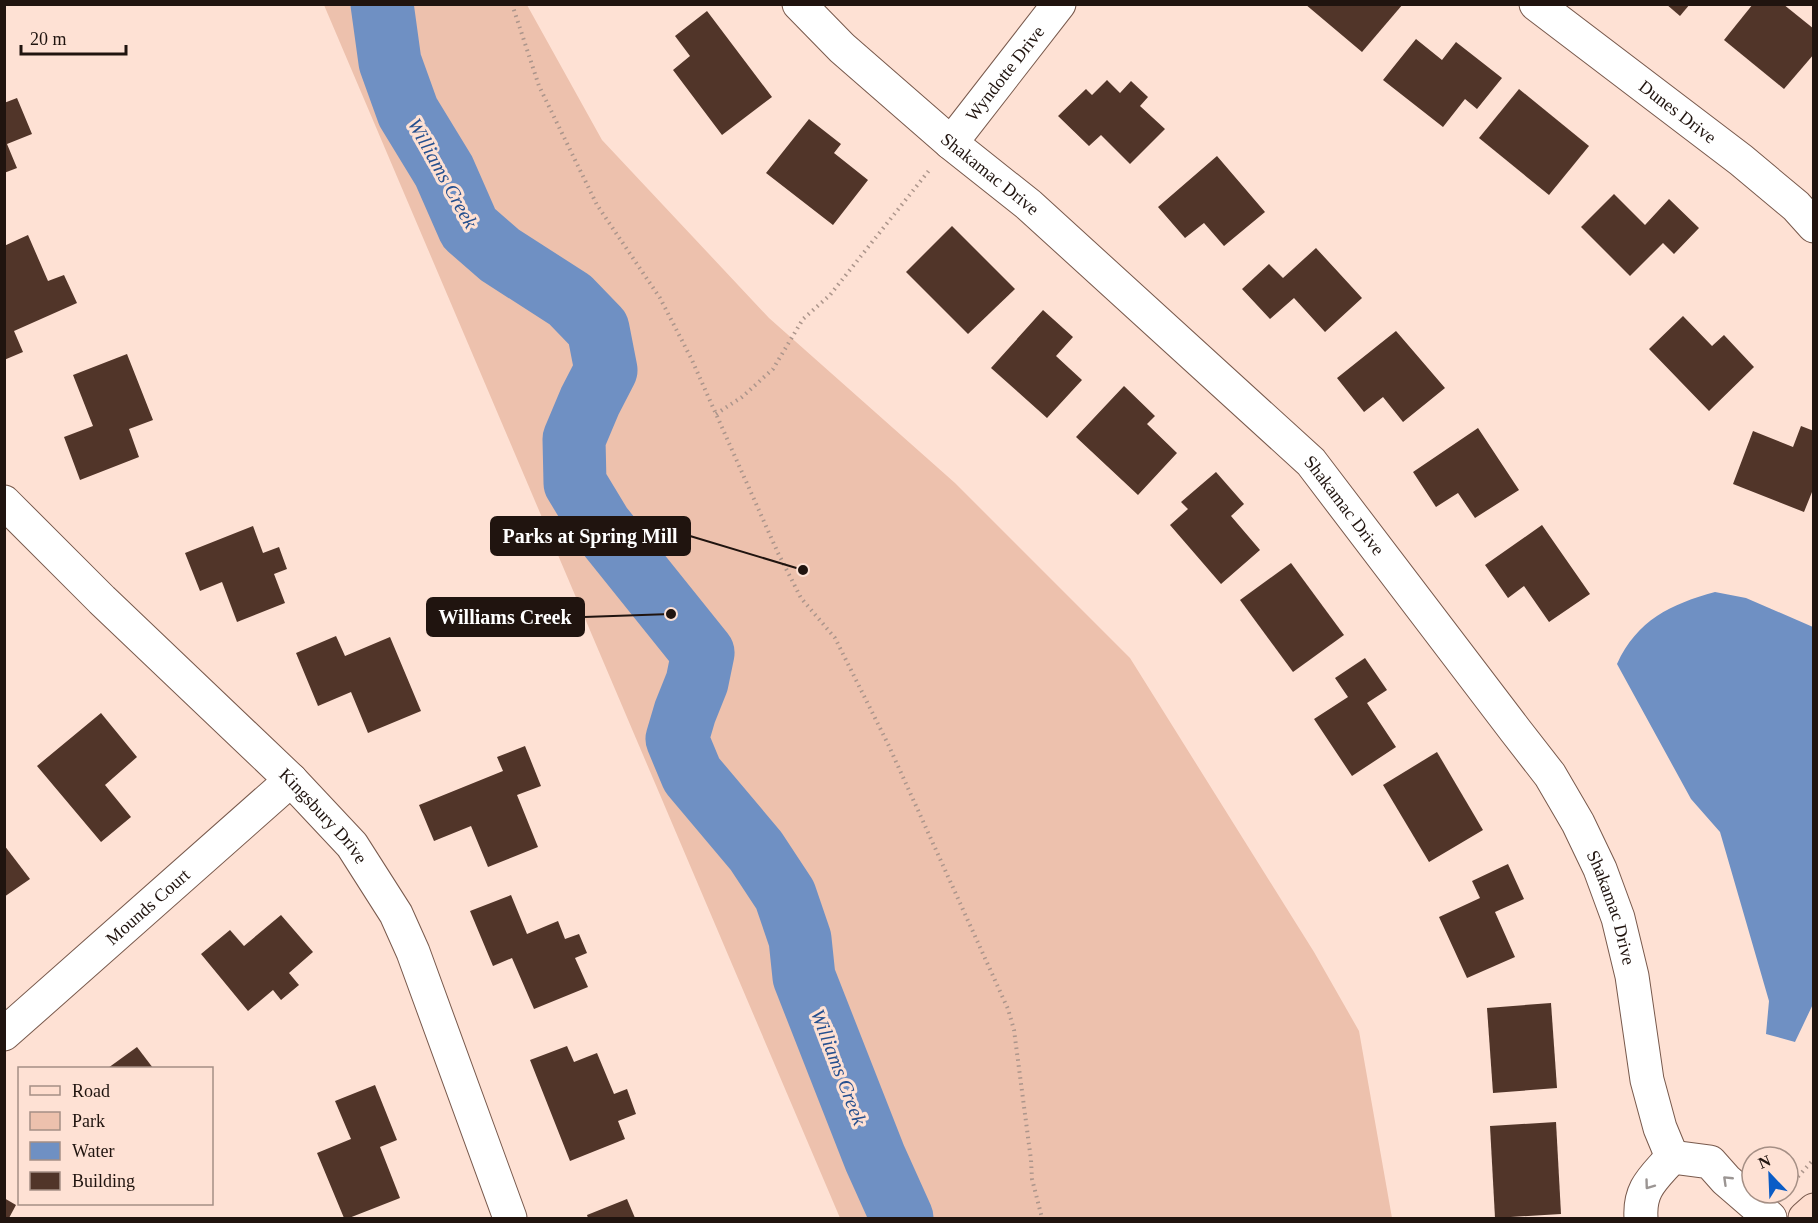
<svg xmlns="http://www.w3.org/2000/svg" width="1818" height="1223" font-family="Georgia,serif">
<rect width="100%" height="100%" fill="#fee1d4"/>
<polygon fill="#edc1ad" points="324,5 527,5 602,140 769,318 955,483 1130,658 1314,952 1359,1031 1392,1218 840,1218"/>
<path fill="#6f90c3" d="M 1715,592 L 1746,598 L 1813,627 L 1814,1002 L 1795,1042 L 1766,1034 L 1769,1001 L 1720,832 L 1691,799 L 1617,664 C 1637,620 1671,604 1715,592 Z"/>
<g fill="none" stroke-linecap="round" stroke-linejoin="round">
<polyline stroke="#6f90c3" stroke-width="63" points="382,4 390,62 408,112 444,171 469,228 500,255 570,300 598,329 606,370 590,401 574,439 575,483 601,526 703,653 697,682 685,712 677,739 692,775 756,851 785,895 800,939 804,977 875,1158 902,1218"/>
</g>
<g fill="#513529">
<polygon points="1305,4 1403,4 1362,52"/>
<polygon points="1666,4 1690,4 1680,16"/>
<polygon points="1753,4 1783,4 1814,29 1814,54 1784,89 1724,40"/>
<polygon points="707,11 772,97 722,135 673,70 690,56 675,36"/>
<polygon points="1416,39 1442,60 1456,42 1502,78 1477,109 1465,99 1443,127 1383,80"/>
<polygon points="1107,80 1120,93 1131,81 1148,97 1140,106 1165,129 1130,164 1101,135 1089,146 1058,116 1086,89 1092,95"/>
<polygon points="1519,89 1589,146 1549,195 1479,138"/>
<polygon points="17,98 32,134 7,144 17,168 4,173 4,103"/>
<polygon points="809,119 841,144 834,153 868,180 833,225 766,173"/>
<polygon points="1217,156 1265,212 1224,246 1204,223 1185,238 1158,207"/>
<polygon points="1614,194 1645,225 1669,199 1699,228 1674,254 1663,243 1630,276 1581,227"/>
<polygon points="952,226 1015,289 968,334 906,272"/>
<polygon points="28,235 48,281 64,275 77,303 14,331 23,352 4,360 4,246"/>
<polygon points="1316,248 1362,298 1325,332 1294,298 1270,319 1242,289 1269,264 1283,278"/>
<polygon points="1043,310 1073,337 1056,356 1082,380 1047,418 991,368"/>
<polygon points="1683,316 1712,346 1724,335 1754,367 1709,411 1649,349"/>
<polygon points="1396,331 1445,388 1403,422 1383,397 1364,412 1337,378"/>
<polygon points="127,354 153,420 129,429 139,457 80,480 64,437 93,426 73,375"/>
<polygon points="1124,386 1155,416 1147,424 1177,453 1138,495 1076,437"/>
<polygon points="1801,426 1814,431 1814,487 1804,512 1733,484 1753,431 1793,447"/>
<polygon points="1478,428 1519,490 1475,518 1458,493 1436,507 1413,472"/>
<polygon points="1216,472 1244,504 1231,516 1260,550 1221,584 1170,525 1188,509 1181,502"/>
<polygon points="1542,525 1590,594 1549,622 1524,586 1508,598 1485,565"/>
<polygon points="253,526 263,553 279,547 287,569 274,574 285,603 237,622 222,582 200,591 185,553"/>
<polygon points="1291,563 1344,635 1293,672 1240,600"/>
<polygon points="336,636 345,656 390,637 421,711 368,733 351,692 318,706 296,653"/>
<polygon points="1365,658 1387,690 1367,703 1396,747 1352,776 1314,719 1348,697 1335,678"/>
<polygon points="101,713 137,757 105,785 131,817 101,842 37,766"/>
<polygon points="525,746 541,786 517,795 538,847 488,867 471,826 434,841 419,805 503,771 497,757"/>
<polygon points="1437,752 1483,830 1429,862 1383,785"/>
<polygon points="4,845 30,879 4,897"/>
<polygon points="1508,864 1524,899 1495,912 1515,957 1467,978 1439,917 1480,898 1472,881"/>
<polygon points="511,895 527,934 558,921 565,939 579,934 587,953 575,958 588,987 534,1009 512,958 493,966 470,911"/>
<polygon points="281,915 313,952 289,973 299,985 281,1000 273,990 248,1011 201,954 230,930 244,946"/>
<polygon points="1551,1003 1557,1088 1493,1093 1487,1008"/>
<polygon points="567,1046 574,1062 597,1053 614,1094 627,1089 636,1114 618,1121 625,1139 570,1161 530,1060"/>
<polygon points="137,1047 153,1068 108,1068"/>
<polygon points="375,1085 397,1140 380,1147 400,1198 349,1218 344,1218 317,1153 351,1139 335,1101"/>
<polygon points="1556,1122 1561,1214 1495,1218 1490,1126"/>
<polygon points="4,1198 16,1205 9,1218 4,1218"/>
<polygon points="627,1199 635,1218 588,1218 587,1215"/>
</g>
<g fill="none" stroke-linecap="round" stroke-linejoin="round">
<g stroke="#78594c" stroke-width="35">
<g id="street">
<path id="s1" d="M 799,4 L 842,48 L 951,143 L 1029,205 L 1311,462 L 1515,730 L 1550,775 L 1578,823 L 1600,869 L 1618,918 L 1632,976 L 1647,1080 L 1660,1128 L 1672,1157"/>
<path id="s2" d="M 1536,4 L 1741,160 L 1796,206 L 1814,226"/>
<path id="s3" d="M 951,143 L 1059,4"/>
<path id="s4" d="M 4,502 L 102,600 L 291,780 L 352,845 L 396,914 L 413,952 L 510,1218"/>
<path id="s5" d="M 4,1034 L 291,780"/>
<polyline points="1672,1157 1710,1162 1726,1180 1770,1218"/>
<path d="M 1641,1218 C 1639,1188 1654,1178 1672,1157"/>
</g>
</g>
<g stroke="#78594c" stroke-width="35">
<polyline id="secondary" points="1805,1218 1814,1210"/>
</g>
<g stroke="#ac958b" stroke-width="4" stroke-dasharray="1.5 4.5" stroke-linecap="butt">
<polyline points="512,4 539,86 597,205 660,298 691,358 778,553 801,598 835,638 888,744 1008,1009 1014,1030 1031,1160 1032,1179 1042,1218"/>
<polyline points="716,414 742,397 773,369 803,319 830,295 931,168"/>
<polyline points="1794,1181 1814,1159"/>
</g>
<use href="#street" stroke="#fff" stroke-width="33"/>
<use href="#secondary" stroke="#feddce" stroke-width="33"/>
</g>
<defs><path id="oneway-chevron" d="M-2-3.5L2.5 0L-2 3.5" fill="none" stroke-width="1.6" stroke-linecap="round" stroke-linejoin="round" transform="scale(1.5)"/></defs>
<g stroke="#9b9593">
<use href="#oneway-chevron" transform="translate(1727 1180) rotate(-136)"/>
<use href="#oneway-chevron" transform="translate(1649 1185) rotate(126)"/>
</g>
<g text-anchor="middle" stroke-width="6" stroke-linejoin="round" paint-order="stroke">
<g font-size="18" fill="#20140f" stroke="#fee1d4">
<text dy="6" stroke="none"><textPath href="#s3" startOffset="88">Wyndotte Drive</textPath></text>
<text dy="6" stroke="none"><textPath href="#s2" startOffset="178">Dunes Drive</textPath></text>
<text dy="6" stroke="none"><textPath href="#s1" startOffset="256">Shakamac Drive</textPath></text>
<text dy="6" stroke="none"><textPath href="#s1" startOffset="742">Shakamac Drive</textPath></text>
<text dy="6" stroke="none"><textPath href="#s4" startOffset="448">Kingsbury Drive</textPath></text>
<text dy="6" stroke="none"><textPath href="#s5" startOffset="192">Mounds Court</textPath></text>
<text dy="6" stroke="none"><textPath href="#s1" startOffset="1228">Shakamac Drive</textPath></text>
</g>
<g font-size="20" font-style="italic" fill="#254f8e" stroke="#fee1d4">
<text transform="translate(443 173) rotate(61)" y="7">Williams Creek</text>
<text transform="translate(839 1067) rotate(69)" y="7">Williams Creek</text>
</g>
</g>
<path fill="none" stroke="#20140f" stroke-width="2" d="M803 570L690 536M671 614L584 617"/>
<g fill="#20140f" stroke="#fee1d4" stroke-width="2">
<circle cx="803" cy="570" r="6"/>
<circle cx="671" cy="614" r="6"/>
</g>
<g fill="#20140f" stroke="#20140f" stroke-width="2">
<rect x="491" y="517" width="199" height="38" rx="6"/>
<rect x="427" y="598" width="157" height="38" rx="6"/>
</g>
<g font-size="20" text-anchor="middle" font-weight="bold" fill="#fff">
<text x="590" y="543">Parks at Spring Mill</text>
<text x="505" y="624">Williams Creek</text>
</g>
<rect width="1818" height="1223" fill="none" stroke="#20140f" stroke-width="12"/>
<rect x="18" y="1067" width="195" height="138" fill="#fee1d4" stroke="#a58f85" stroke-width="1.5"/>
<rect x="30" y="1086" width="30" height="9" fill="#feddce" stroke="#a58f85" stroke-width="1.5"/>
<text x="72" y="1097" font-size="18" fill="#20140f">Road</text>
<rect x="30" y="1112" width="30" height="18" fill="#edc1ad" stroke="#a58f85" stroke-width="1.5"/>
<text x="72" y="1127" font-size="18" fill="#20140f">Park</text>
<rect x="30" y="1142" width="30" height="18" fill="#6f90c3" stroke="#a58f85" stroke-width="1.5"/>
<text x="72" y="1157" font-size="18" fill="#20140f">Water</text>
<rect x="30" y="1172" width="30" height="18" fill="#513529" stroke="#a58f85" stroke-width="1.5"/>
<text x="72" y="1187" font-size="18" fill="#20140f">Building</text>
<g transform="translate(1770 1175) rotate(337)"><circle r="28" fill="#fee1d4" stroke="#a58f85" stroke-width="1.5"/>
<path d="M0-4.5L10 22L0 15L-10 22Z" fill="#0a5cc6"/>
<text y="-9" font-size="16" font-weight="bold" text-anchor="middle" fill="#20140f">N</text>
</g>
<path d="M21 45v9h105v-9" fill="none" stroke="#20140f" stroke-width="3"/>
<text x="30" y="45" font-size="18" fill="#20140f" stroke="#fee1d4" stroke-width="4.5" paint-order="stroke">20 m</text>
</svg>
